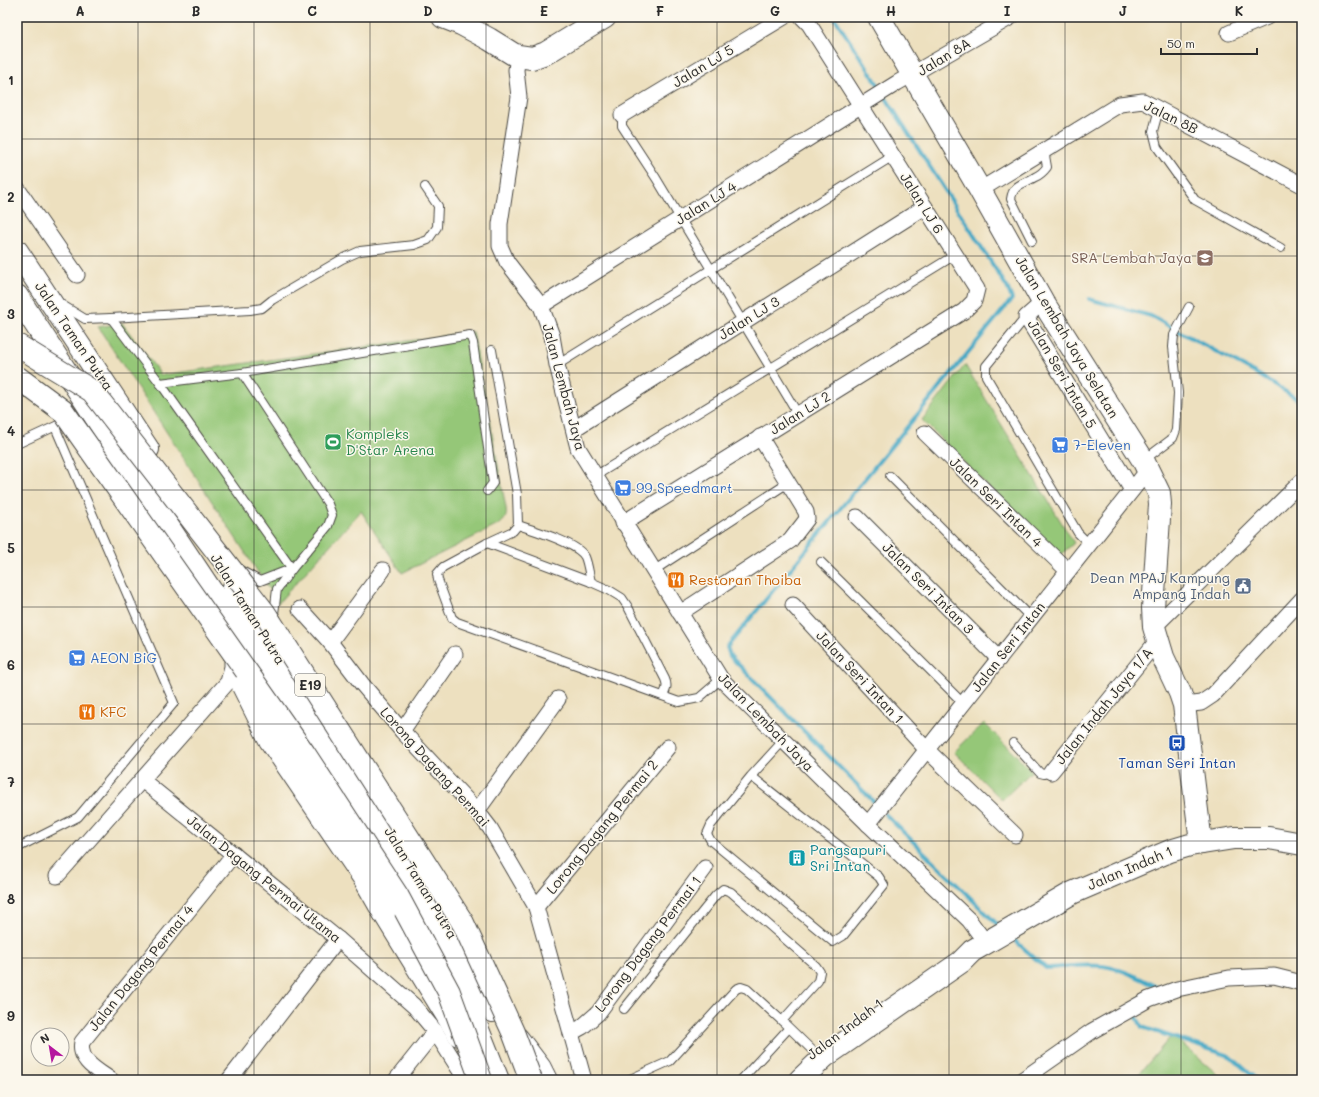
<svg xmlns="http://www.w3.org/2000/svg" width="1319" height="1097" font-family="Mali,sans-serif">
<rect width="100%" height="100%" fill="#fbf7ec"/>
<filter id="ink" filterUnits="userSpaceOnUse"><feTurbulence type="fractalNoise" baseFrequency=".025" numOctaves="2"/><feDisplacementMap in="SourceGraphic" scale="8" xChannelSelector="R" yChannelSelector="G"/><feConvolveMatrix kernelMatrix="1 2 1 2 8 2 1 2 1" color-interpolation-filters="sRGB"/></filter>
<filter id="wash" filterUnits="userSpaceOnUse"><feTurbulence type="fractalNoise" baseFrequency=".012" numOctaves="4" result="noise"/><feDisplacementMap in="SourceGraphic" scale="16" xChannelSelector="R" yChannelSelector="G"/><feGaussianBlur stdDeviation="0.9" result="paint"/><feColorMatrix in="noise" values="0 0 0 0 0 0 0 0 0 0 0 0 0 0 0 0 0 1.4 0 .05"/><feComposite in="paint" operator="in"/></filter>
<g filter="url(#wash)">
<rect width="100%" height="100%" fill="#ede0bf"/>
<g fill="#95c778" stroke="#607952">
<path d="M 122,323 L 161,375 L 473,332 L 506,508 C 507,516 506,519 500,524 L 402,573 L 361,511 L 278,603 L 98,327 Z"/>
<polygon points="965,365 1074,543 1058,557 922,420"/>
<polygon points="984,723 1032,771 1002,800 954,752"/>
<polygon points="1172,1035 1224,1080 1134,1080"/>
</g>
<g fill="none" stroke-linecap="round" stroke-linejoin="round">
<g stroke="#45a8c5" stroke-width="4">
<polyline points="834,17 881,89"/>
<polyline points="1089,299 1151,316 1259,375 1302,402"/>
<polyline points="876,804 730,656 727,647 1012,299 1007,287 884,95"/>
<polyline points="885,814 1000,927"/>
<path d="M 1012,938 L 1046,968 C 1064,967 1084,964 1103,966 C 1123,969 1141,978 1158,988 L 1158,992"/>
<polyline points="1136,1011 1135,1014 1142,1027 1230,1056 1257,1080"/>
</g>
</g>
</g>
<g filter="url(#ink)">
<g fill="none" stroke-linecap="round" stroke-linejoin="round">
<g stroke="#484641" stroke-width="10">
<g id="lane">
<polyline points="1159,109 1153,131 1157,147 1195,200 1281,248"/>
<polyline points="622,115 622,126 656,178 798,414"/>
<path d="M 1032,241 L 1011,199 C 1013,184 1024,184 1035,177 C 1040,175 1044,171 1047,167 L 1044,150"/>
<polyline points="59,303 85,319 111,318 160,383 292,569"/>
<polyline points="1026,317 986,366 986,376 1078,533 1089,544"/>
<polyline points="111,318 250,310 262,308 272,300 342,259 360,251 414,245 428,240 437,227 438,206 425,187"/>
<polyline points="492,350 517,494 518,525 513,531 487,543 443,567 437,574 438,580 452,618 457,622 679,702 699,698 721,679"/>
<polyline points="557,365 893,156"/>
<polyline points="242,373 470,335 473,343 493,483 487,491"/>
<polyline points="160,383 242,373 328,504 332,515 328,526 292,569 277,589 274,614 276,618"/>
<polyline points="17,444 58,425"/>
<polyline points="1144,460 1173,438 1176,430 1178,393 1173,347 1174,335 1189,307"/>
<polyline points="595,476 955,255"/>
<polyline points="890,476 1031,618"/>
<path d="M 518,525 C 533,530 578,543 585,557 C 588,564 589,574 591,582"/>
<path d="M 487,543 L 591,582 L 609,590 L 622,598 L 628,607 L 665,679 C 668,686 666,690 663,696"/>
<polyline points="821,562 964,704"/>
<polyline points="240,570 260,581 291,569"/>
<polyline points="653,571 788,483"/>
<polyline points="1013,743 1040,773 1044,774 1051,772"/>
<polyline points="751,776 879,877 884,885 843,936 833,942 711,841 707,834 711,825 751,776 783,741"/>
<polyline points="17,848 78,817 174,703 55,427"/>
<polyline points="624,1009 716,895 723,889 731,892 816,966 820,972 818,981 782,1021 812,1050"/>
<polyline points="628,1080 670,1061 736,989 741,987 747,989 782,1021"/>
<polyline points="741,1080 788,1029"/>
</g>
</g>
<g stroke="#484641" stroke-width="17">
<g id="street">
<polyline points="1229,33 1267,17"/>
<polyline points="518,56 516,70 519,97 500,224 500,246 507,262 541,306 552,336 557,365 578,448 721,679 868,824 969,920 986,943"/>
<polyline points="622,115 784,17"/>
<polyline points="17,188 77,275"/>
<polyline points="980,190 1120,104 1143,101 1302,185"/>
<polyline points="1043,302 1026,317 1132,490"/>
<polyline points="541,306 897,83 1011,17"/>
<polyline points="574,429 925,207"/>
<polyline points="925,433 1068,571"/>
<polyline points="857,517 999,659"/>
<polyline points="623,523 964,311 974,301 977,289 809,24 802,17"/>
<polyline points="793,605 927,750 1015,835"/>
<polyline points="300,609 330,642 362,684 402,731 477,811 490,828 536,907 584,1080"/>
<polyline points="680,613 790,541 807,519 806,512 760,437"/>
<polyline points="1154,627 1302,481"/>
<polyline points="330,642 383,570"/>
<polyline points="1184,705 1201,703 1213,695 1302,599"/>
<polyline points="402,731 455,654"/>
<polyline points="1051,772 1157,641"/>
<polyline points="142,780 338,939 414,1006 435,1031 466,1080"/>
<polyline points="477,811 558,699"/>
<polyline points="868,824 1148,470"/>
<polyline points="57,876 228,682 232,667 232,649"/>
<polyline points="536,907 668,747"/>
<polyline points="571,1033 582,1027 598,1013 705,868"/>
<path d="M 111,1080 C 97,1070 78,1061 82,1042 L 234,854"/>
<polyline points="229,1080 338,939"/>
<polyline points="396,1080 435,1031"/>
<polyline points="1022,1080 1092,1031 1149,999 1177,989 1229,978 1274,976 1302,983"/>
</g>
</g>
<g stroke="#484641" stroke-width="24">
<g id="secondary">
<polyline points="443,17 461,24 489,39 513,54 518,56 532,58 546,53 605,17"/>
<polyline points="879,17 980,190 1043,302 1143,460 1159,493 1160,504 1153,608 1154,627 1163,657 1180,693 1184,705 1201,843"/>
<polyline points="17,251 148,449"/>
<polyline points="17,296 117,450 228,616 282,700 407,889 469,1007 498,1080"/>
<polyline points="234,587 423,882 468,964 493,1011"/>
<polyline points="800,1080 824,1057 961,962 972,951 1072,893 1170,851 1190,845 1234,838 1269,838 1302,844"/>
</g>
</g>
<g stroke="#484641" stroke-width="24">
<g id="highway">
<polyline points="384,913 459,1035"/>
<polyline points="518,1039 540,1068 546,1080"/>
</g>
</g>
<use href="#lane" stroke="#fff" stroke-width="8"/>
<use href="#street" stroke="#fff" stroke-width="15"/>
<use href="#secondary" stroke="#fff" stroke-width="22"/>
<use href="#highway" stroke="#fff" stroke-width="22"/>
<g stroke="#484641" stroke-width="24" stroke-linecap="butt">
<g id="highway-bridge">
<polyline points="17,345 92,391 264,612 463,923 513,1032 531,1080"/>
<polyline points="17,377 63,411 304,753 397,895 449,992 481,1080"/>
<polyline points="243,686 270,740 364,878 384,913"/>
</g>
</g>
<use href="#highway-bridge" stroke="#fff" stroke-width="22"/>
</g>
</g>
<path fill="none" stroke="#2b2b2b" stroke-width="1" stroke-opacity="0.55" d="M 138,17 L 138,1080M 254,17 L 254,1080M 370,17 L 370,1080M 486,17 L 486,1080M 602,17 L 602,1080M 717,17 L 717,1080M 833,17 L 833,1080M 949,17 L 949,1080M 1065,17 L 1065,1080M 1181,17 L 1181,1080M 17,139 L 1302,139M 17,256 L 1302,256M 17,373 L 1302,373M 17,490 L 1302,490M 17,607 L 1302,607M 17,724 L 1302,724M 17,841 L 1302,841M 17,958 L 1302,958"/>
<defs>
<g id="school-square" transform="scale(0.9)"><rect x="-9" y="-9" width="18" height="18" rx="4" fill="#8d6e63" stroke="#fbf7ec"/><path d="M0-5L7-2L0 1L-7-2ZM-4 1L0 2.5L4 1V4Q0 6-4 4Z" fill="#fff"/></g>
<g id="stadium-square" transform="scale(0.9)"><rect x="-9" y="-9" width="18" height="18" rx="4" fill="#2e9e5b" stroke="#fbf7ec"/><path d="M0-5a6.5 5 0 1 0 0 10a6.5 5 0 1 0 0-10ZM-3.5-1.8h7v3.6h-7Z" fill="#fff"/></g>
<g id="supermarket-square" transform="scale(0.9)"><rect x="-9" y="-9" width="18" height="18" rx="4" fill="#3f7fe0" stroke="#fbf7ec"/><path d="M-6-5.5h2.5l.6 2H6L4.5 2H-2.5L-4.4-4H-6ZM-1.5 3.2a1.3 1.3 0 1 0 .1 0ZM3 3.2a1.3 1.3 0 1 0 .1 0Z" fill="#fff"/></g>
<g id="restaurant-square" transform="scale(0.9)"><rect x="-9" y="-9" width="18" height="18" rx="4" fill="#e8710a" stroke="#fbf7ec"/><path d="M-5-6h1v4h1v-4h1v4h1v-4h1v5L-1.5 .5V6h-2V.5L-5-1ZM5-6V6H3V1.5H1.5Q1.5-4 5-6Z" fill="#fff"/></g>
<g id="civic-square" transform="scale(0.9)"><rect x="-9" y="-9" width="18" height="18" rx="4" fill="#5c6f8a" stroke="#fbf7ec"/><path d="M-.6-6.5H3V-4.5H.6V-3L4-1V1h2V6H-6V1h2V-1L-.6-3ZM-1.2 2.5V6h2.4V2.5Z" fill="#fff"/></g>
<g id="bus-square" transform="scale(0.9)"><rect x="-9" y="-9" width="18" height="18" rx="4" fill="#1a4fb4" stroke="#fbf7ec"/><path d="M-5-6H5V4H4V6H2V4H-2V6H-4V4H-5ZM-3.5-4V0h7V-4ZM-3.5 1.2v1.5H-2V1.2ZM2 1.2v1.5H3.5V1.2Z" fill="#fff"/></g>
<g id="building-square" transform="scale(0.9)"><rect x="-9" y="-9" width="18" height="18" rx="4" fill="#0f9aa8" stroke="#fbf7ec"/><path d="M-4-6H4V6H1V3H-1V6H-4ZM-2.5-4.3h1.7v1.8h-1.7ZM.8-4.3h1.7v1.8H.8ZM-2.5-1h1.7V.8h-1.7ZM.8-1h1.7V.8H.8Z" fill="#fff"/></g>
</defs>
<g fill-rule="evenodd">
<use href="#school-square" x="1205" y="258"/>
<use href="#stadium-square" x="333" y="442"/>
<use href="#supermarket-square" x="1060" y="445"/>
<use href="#supermarket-square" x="623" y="488"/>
<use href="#restaurant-square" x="676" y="580"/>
<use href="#civic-square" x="1243" y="586"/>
<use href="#supermarket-square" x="77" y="658"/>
<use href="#restaurant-square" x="87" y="712"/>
<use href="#bus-square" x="1177" y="743"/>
<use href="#building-square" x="797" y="858"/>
</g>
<g text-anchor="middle" stroke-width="3" stroke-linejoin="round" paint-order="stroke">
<rect fill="#fbf7ec" stroke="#696865" stroke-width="1" x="295" y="674" width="30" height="22" rx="3"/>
<g font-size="13" font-weight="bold" fill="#2b2b2b">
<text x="310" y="690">E19</text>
</g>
<g font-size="14" fill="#2b2b2b" stroke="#fbf7ec">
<text transform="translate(944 57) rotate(-31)" y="5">Jalan 8A</text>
<text transform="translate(703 66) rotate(-31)" y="5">Jalan LJ 5</text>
<text transform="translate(1171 117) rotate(26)" y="5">Jalan 8B</text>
<text transform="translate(706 203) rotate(-32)" y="5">Jalan LJ 4</text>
<text transform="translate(922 203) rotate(58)" y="5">Jalan LJ 6</text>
<text transform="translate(749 318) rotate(-32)" y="5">Jalan LJ 3</text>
<text transform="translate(74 336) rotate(56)" y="5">Jalan Taman Putra</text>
<text transform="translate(1067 337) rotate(59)" y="5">Jalan Lembah Jaya Selatan</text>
<text transform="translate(1062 374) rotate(60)" y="5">Jalan Seri Intan 5</text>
<text transform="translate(564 387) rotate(75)" y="5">Jalan Lembah Jaya</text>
<text transform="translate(800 413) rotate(-32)" y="5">Jalan LJ 2</text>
<text transform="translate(996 502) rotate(44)" y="5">Jalan Seri Intan 4</text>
<text transform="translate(928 588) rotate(45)" y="5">Jalan Seri Intan 3</text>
<text transform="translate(248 609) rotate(58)" y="5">Jalan Taman Putra</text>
<text transform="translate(1008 647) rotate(-52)" y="5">Jalan Seri Intan</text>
<text transform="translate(860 677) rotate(47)" y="5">Jalan Seri Intan 1</text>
<text transform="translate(1104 706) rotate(-51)" y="5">Jalan Indah Jaya 1/A</text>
<text transform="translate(766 722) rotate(46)" y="5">Jalan Lembah Jaya</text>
<text transform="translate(435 767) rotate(48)" y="5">Lorong Dagang Permai</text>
<text transform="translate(602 827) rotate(-51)" y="5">Lorong Dagang Permai 2</text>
<text transform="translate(1130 868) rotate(-23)" y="5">Jalan Indah 1</text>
<text transform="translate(264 879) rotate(39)" y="5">Jalan Dagang Permai Utama</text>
<text transform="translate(421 883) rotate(59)" y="5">Jalan Taman Putra</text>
<text transform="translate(648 944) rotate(-53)" y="5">Lorong Dagang Permai 1</text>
<text transform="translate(141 968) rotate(-51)" y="5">Jalan Dagang Permai 4</text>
<text transform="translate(845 1029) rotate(-37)" y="5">Jalan Indah 1</text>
</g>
<g font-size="14" fill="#785e54" stroke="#fbf7ec" text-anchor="end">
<text x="1192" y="263">SRA Lembah Jaya</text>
</g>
<g font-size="14" fill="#27864d" stroke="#fbf7ec" text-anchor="start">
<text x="346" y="439">Kompleks<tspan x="346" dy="16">D'Star Arena</tspan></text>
</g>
<g font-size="14" fill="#366cbe" stroke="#fbf7ec" text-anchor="start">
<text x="1073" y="450">7-Eleven</text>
<text x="636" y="493">99 Speedmart</text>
<text x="90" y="663">AEON BiG</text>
</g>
<g font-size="14" fill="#4e5e75" stroke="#fbf7ec" text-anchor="end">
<text x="1230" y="583">Dean MPAJ Kampung<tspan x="1230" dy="16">Ampang Indah</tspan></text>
</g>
<g font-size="14" fill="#c56008" stroke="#fbf7ec" text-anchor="start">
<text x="689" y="585">Restoran Thoiba</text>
<text x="100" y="717">KFC</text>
</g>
<g font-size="14" fill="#164399" stroke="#fbf7ec">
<text x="1177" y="768">Taman Seri Intan</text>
</g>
<g font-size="14" fill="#0d838f" stroke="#fbf7ec" text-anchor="start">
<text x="810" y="855">Pangsapuri<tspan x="810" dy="16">Sri Intan</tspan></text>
</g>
</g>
<rect width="1319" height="1097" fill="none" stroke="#fbf7ec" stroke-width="44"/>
<g transform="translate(50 1047) rotate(329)"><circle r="19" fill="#fbf7ec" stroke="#a8a59f"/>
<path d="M0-3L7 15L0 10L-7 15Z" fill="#b5179e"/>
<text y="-6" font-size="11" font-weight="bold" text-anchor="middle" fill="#2b2b2b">N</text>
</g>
<path d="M1161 48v6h96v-6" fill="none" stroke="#2b2b2b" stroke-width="2"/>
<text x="1167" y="48" font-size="12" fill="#2b2b2b" stroke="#fbf7ec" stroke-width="3" paint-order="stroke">50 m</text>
<rect x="22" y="22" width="1275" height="1053" fill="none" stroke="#2b2b2b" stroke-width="1.5"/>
<g font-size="13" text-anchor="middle" font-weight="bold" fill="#2b2b2b">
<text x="80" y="16">A</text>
<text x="196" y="16">B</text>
<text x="312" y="16">C</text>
<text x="428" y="16">D</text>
<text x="544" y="16">E</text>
<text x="660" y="16">F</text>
<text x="775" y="16">G</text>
<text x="891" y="16">H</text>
<text x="1007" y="16">I</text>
<text x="1123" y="16">J</text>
<text x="1239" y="16">K</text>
<text x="11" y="85">1</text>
<text x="11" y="202">2</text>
<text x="11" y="319">3</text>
<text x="11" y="436">4</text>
<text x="11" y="553">5</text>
<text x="11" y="670">6</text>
<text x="11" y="787">7</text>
<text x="11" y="904">8</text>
<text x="11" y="1021">9</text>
</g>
</svg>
